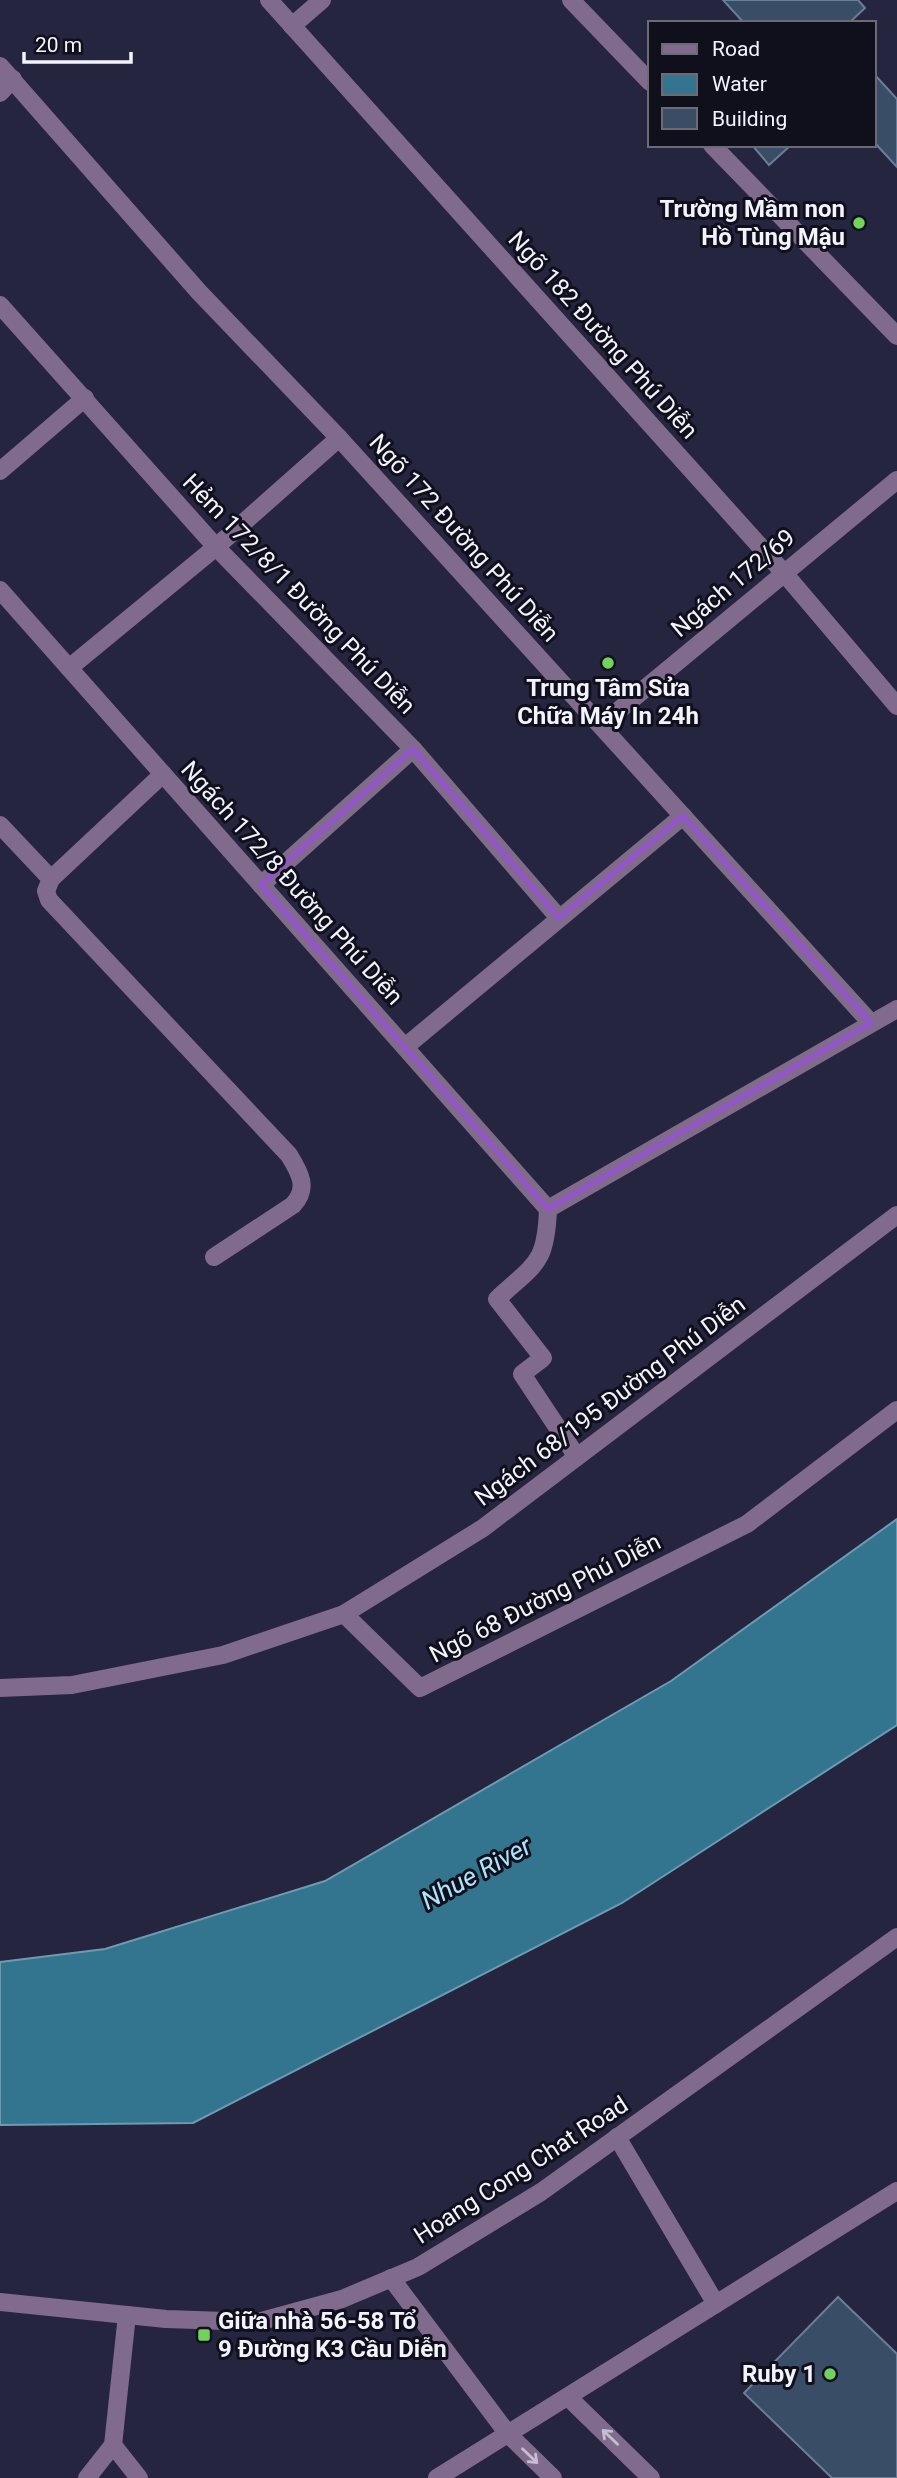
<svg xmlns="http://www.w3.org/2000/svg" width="897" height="2478" font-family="Roboto,sans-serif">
<rect width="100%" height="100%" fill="#26253f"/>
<polygon fill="#33758e" stroke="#6d9bb0" stroke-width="2" points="897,1519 897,1725 622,1903 193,2123 0,2125 0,1962 105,1949 325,1881 671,1681"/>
<g fill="#3a4d66" stroke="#697e99" stroke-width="2">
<polygon points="723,0 858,0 865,8 849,23 744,23"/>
<polygon points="874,74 897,99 897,167 874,142"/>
<polygon points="752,145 791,145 769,165"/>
<polygon points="838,2297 897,2354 897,2478 832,2478 744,2393"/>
</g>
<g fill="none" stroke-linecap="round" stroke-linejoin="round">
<g stroke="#816b8d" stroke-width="18">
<polyline points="269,0 784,573 897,706"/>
<polyline points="571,0 650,82"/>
<polyline points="292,26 322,0"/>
<polyline points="0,66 199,292 339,438 871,1023"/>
<polyline points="0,93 13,79"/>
<polyline points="712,145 897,336"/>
<polyline points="0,305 216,547 413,749 559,918"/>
<polyline points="0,471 85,398"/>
<polyline points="0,590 548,1209"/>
<polyline points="69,668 216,547 339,438"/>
<polyline points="601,725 897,480"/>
<path d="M 163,774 L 51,879 L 46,891 L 49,900 L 289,1155 C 300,1173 309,1188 293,1205 L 214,1257"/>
<polyline points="0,825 51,879"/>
<polyline points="261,885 413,749"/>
<polyline points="405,1047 683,816"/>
<polyline points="548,1209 897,1009"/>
<path d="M 548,1209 C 546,1264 536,1263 497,1299 L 543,1358 L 522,1374 L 577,1457"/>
<polyline points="344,1614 420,1688 747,1524 897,1410"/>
<polyline points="0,1688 72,1685 223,1655 344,1614 483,1528 897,1215"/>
<polyline points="617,2137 716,2304"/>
<polyline points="391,2278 508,2434 553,2478"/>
<polyline points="0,2302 166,2319 258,2322 342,2299 418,2267 541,2192 897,1937"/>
<polyline points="568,2397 651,2478"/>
<polyline points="113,2445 139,2478"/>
<polyline points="87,2478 113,2445 127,2315"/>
<polyline points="437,2478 897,2191"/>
</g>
</g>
<defs><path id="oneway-shaft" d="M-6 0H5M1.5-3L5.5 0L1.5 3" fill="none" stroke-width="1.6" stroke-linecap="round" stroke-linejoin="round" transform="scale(1.75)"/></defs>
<g stroke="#c5bdd1">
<use href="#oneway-shaft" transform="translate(610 2437) rotate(-136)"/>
<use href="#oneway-shaft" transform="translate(530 2456) rotate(44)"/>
</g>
<path fill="none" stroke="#9354cc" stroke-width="5" stroke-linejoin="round" d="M 413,749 L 559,918 L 683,816 L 871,1023 L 548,1209 L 261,885 Z"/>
<g fill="#72d25d" stroke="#10101c" stroke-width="2.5">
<circle cx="859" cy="223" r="7"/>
<circle cx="608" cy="663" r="7"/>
<rect x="197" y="2328" width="14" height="14" rx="3.5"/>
<circle cx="830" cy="2374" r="7"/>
</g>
<g text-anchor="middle" stroke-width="6" stroke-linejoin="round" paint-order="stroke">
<g font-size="24" font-weight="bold" fill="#f3f3fe" stroke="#10101c" text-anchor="end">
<text x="845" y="217">Trường Mầm non<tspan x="845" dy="28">Hồ Tùng Mậu</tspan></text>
<text x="608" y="696" text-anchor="middle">Trung Tâm Sửa<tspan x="608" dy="28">Chữa Máy In 24h</tspan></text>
<text x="218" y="2329" text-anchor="start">Giữa nhà 56-58 Tổ<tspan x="218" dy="28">9 Đường K3 Cầu Diễn</tspan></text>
<text x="816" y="2382">Ruby 1</text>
</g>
<g font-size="24" fill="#f3f3fe" stroke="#10101c">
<text transform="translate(603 335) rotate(48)" y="8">Ngõ 182 Đường Phú Diễn</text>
<text transform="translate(464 538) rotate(48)" y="8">Ngõ 172 Đường Phú Diễn</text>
<text transform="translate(733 583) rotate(-40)" y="8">Ngách 172/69</text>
<text transform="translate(299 594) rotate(46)" y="8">Hẻm 172/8/1 Đường Phú Diễn</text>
<text transform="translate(292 883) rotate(48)" y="8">Ngách 172/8 Đường Phú Diễn</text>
<text transform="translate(610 1401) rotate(-37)" y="8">Ngách 68/195 Đường Phú Diễn</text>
<text transform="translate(545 1598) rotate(-27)" y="8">Ngõ 68 Đường Phú Diễn</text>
<text transform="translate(521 2170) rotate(-33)" y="8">Hoang Cong Chat Road</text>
</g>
<g font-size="26" font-style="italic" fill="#aee4fb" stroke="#10101c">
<text transform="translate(476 1873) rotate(-29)" y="9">Nhue River</text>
</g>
</g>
<rect x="648" y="21" width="228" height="126" fill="#10101c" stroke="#6b6b76" stroke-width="2"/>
<rect x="662" y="44" width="35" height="10" fill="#816b8d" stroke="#6b6b76" stroke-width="2"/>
<text x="712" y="56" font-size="21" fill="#f3f3fe">Road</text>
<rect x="662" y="74" width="35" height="21" fill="#33758e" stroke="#6b6b76" stroke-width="2"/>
<text x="712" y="91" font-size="21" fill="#f3f3fe">Water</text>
<rect x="662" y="108" width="35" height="21" fill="#3a4d66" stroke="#6b6b76" stroke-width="2"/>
<text x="712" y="126" font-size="21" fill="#f3f3fe">Building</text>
<path d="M24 52v10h107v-10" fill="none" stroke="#f3f3fe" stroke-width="3.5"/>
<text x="35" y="52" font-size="21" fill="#f3f3fe" stroke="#10101c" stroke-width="5" paint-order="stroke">20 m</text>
</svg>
